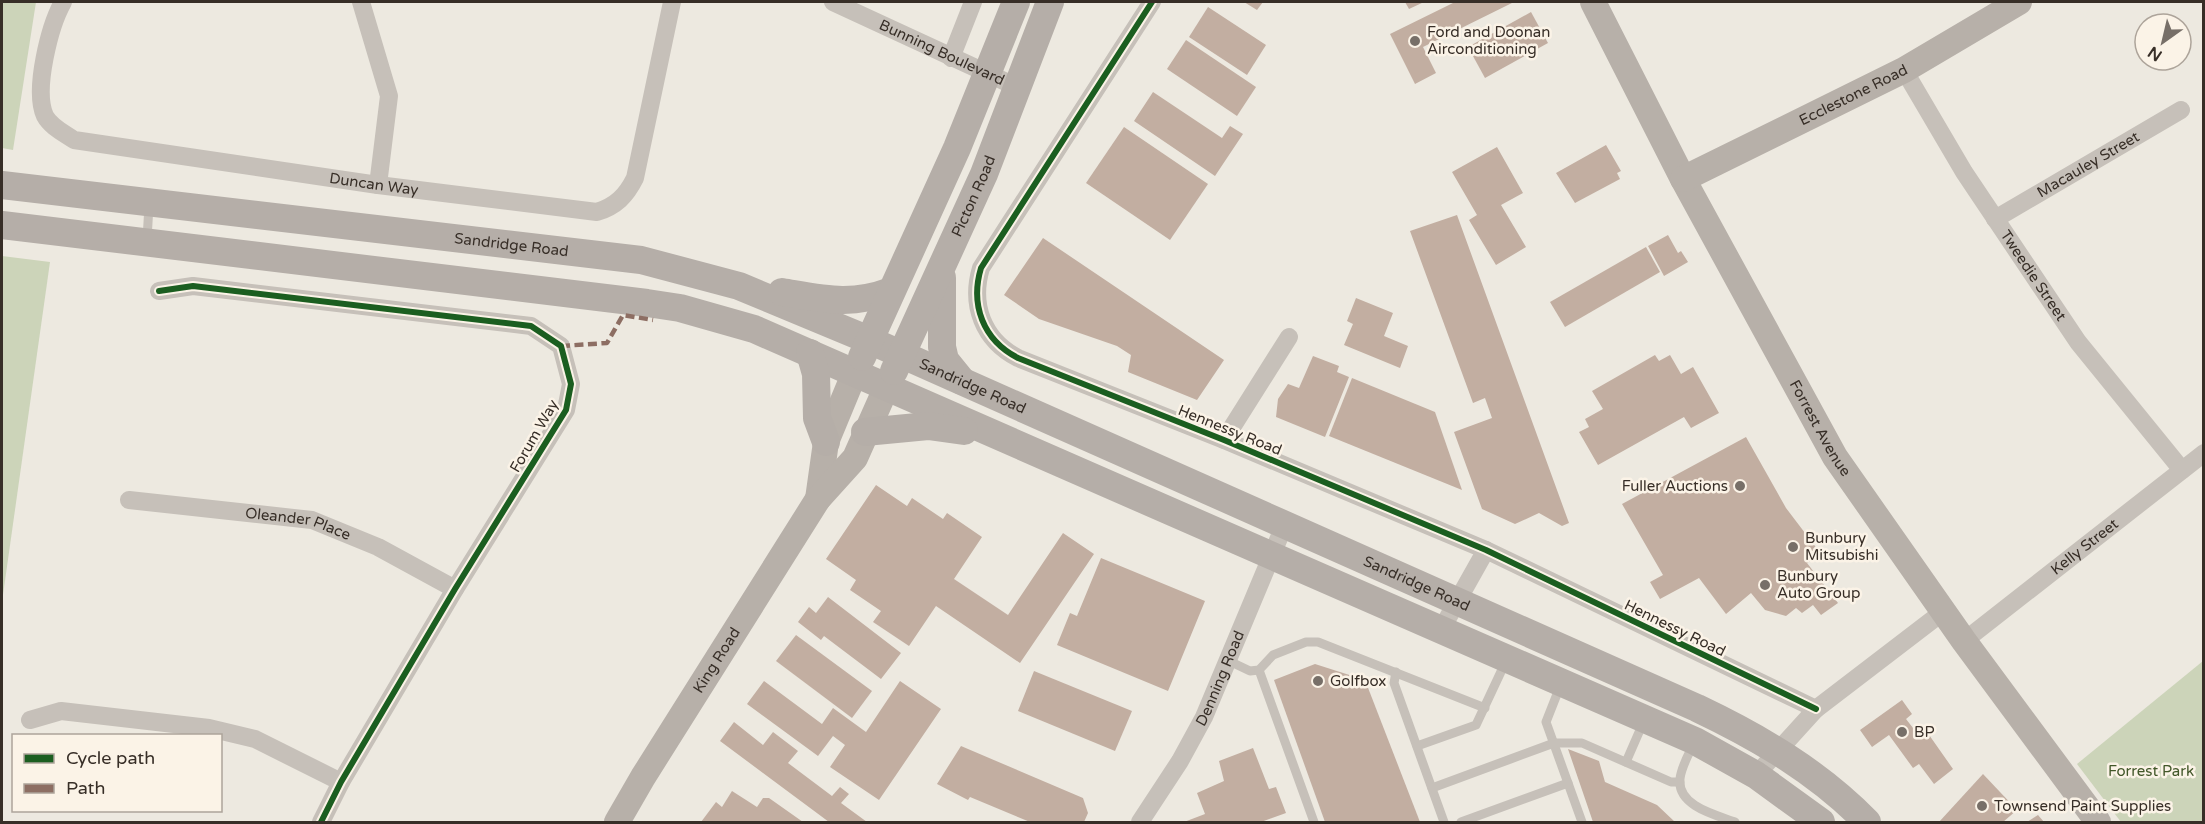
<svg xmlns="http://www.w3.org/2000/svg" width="2205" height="824" font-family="'Varela Round',sans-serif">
<rect width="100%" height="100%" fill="#ede9e0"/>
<g fill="#ccd4b9">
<polygon points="2,2 36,2 13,150 2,148"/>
<polygon points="2,256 50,262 2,602"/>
<polygon points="2203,661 2203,822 2121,822 2077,764"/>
</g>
<g fill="#c2aea1">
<polygon points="1244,2 1263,2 1257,10"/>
<polygon points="1405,2 1424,2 1409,9"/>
<polygon points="1455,2 1514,2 1423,47 1436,73 1415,84 1390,34"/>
<polygon points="1208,7 1266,45 1247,75 1189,37"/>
<polygon points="1531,12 1548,43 1485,78 1468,47"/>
<polygon points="1186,40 1256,87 1237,116 1167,69"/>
<polygon points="1153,92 1222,138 1230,126 1243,134 1215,176 1134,121"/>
<polygon points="1124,127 1208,184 1170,240 1086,183"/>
<polygon points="1606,145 1621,171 1617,173 1620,179 1575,203 1556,173"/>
<polygon points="1497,147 1523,193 1501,205 1526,247 1496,265 1469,220 1477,215 1452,172"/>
<polygon points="1457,215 1569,523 1562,526 1539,513 1515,524 1482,509 1454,432 1492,418 1485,398 1473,403 1410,231"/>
<polygon points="1668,235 1678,253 1681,251 1688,262 1664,276 1648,246"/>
<polygon points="1043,238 1224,360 1197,400 1128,372 1131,355 1117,346 1039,319 1004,295"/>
<polygon points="1646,247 1660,272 1565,327 1550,302"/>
<polygon points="1356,298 1393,313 1384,336 1408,346 1400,368 1344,345 1353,324 1347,321"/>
<polygon points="1655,355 1659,361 1670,355 1681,374 1693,367 1719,413 1691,428 1684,417 1598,465 1579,432 1589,427 1585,419 1603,409 1592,391"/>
<polygon points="1313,356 1339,366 1337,372 1349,377 1325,437 1276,417 1278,399 1288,384 1299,388"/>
<polygon points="1352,378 1435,412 1462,490 1329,436"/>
<polygon points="1746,437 1786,508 1821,554 1807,563 1838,603 1821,615 1813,605 1802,613 1796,608 1786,616 1765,610 1751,593 1726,614 1699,578 1660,599 1650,582 1663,575 1622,504"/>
<polygon points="876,485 907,506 912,498 943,519 947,513 982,537 954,579 1008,615 1063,533 1094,554 1020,663 936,606 909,646 873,622 881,611 850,590 856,580 826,559"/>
<polygon points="1101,558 1205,601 1168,691 1057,645 1070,613 1077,616"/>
<polygon points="828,597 901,653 881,679 824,636 821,640 798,622 809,607 816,613"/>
<polygon points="796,635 872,691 852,718 776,661"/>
<polygon points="1315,664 1365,680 1420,822 1325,822 1274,680"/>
<polygon points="1034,671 1132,711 1115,751 1018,711"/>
<polygon points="764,681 822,724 833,708 866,732 900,681 941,709 879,800 830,767 845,745 833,736 818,756 747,704"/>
<polygon points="1902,700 1912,714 1906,719 1920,737 1927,732 1953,769 1934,784 1919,764 1913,768 1889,735 1872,747 1860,730"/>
<polygon points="734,722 763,745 773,732 798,751 788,763 832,796 840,787 849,794 841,803 867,822 829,822 720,741"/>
<polygon points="961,746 1083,798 1088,813 1084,822 1030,822 970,797 968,800 937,784"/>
<polygon points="1253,748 1269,789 1276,787 1286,813 1261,822 1184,822 1205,814 1197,793 1224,781 1219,761"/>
<polygon points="1568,749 1599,761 1605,782 1657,805 1675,822 1593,822"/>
<polygon points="1983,774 2017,810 2003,822 1939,822"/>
<polygon points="732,791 757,807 763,798 769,798 803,822 701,822 716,802 722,807"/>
<polygon points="2038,815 2044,822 2027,822"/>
</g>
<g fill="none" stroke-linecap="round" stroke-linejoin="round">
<g stroke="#c6c0b9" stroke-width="9">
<polyline points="147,240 149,205"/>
<polyline points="1229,661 1250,671 1259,670 1273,655 1306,642 1318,642 1485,708"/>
<polyline points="1259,670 1314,822"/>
<polyline points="1396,672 1394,683 1444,822"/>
<polyline points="1561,684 1546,722 1582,822"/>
<path d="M 1694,743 C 1689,754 1681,767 1680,779 C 1677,806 1716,815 1735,822"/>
<polyline points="1417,746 1476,725 1506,661"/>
<polyline points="1626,762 1643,723"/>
<polyline points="1432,788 1554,743 1582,743 1671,782 1680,782"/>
<polyline points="1461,822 1568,783"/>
</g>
<g stroke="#c6c0b9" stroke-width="18">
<path id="s1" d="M 63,2 C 50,25 33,90 45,116 C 51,127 64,133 74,140 L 378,185 L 597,212 C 616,206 626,196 635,178 L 672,2"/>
<polyline points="361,2 389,96 378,185"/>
<path id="s2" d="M 833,2 L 1019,88"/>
<path d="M 1152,2 L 981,268 C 970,305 983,340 1018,358 L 1224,440 L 1486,550 L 1816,709"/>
<polyline points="951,58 973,2"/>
<path id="s3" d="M 1904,70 L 1964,172 L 2078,342 L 2182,470"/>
<path id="s4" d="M 1995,219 L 2181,110"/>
<polyline points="159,291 193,286 531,326 561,346 571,384 566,410 455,589 341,782 321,822"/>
<polyline points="1224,440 1289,337"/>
<path id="s5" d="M 129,500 L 312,520 L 378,547 L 455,589"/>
<polyline points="1441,630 1486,550"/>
<path id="s6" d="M 1964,641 L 2204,453"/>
<polyline points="30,720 61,711 209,728 255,739 341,782"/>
<polyline points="1756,775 1816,709 1944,611"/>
<path id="s7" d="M 1140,822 L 1180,761 L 1204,717 L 1284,526"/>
</g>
<g stroke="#b7b0a9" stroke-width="26">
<path id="s8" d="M 1593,2 L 1683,179 L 1835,457 L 1964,641 L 2098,822"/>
<path id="s9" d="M 1683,179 L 1904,70 L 2019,2"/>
<polyline points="818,499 826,442 855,372"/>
<path id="s10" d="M 617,822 L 643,777 L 818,499 L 855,458 L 887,386"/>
</g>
<g stroke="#b5aea8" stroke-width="28">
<path id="s11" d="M 2,185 L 641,260 L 739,286 L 869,340 L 1697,708 C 1760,738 1818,772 1867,822"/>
<polyline points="2,225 647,303 680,308 754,329 1695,741 1756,775 1821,822"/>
<polyline points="942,278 942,347 945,360 962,381"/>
<path d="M 782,292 C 824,299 851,306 891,291"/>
<polyline points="810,353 816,374 817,418 826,442"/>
<polyline points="862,357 957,148 1016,2"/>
<path id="s12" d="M 894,371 L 984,174 L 1050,2"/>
<polyline points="865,432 928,426 964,431"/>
</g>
<polyline stroke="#8d6e63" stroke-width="4.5" stroke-dasharray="9 4.5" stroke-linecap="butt" points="561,346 607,343 623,315 653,320"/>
<g stroke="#fbf3e7" stroke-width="10">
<g id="cycleway">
<path d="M 1152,2 L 981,268 C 970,305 983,340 1018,358 L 1224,440 L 1486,550 L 1816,709"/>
<polyline points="159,291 193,286 531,326 561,346 571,384 566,410 455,589 341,782 321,822"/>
</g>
</g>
<use href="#cycleway" stroke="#1b5e20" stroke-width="6"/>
</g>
<g fill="#776f68" stroke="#fbf3e7" stroke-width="2">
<circle cx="1415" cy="41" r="6"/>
<circle cx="1740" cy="486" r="6"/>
<circle cx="1793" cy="547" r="6"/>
<circle cx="1765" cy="585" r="6"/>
<circle cx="1318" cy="681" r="6"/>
<circle cx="1902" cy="732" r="6"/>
<circle cx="1982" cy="806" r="6"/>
</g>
<g text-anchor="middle" stroke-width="5" stroke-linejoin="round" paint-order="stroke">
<g font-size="15" fill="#372e27" stroke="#fbf3e7" text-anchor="start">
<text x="1427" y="37">Ford and Doonan<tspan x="1427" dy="17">Airconditioning</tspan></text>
<text x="1728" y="491" text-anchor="end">Fuller Auctions</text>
<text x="1805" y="543">Bunbury<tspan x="1805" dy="17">Mitsubishi</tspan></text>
<text x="1777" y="581">Bunbury<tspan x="1777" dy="17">Auto Group</tspan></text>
<text x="1330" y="686">Golfbox</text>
<text x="1914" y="737">BP</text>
<text x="1994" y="811">Townsend Paint Supplies</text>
</g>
<g font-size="15" fill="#372e27" stroke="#fbf3e7">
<text dy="5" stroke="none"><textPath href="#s2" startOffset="120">Bunning Boulevard</textPath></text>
<text dy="5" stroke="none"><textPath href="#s9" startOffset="190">Ecclestone Road</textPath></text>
<text dy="5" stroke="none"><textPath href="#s4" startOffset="108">Macauley Street</textPath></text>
<text dy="5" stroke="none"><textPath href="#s1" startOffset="459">Duncan Way</textPath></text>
<text dy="5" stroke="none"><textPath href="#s12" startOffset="192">Picton Road</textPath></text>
<text dy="5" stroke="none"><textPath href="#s11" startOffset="513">Sandridge Road</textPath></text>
<text dy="5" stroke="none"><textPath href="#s3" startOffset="243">Tweedie Street</textPath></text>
<text dy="5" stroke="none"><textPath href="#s11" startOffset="999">Sandridge Road</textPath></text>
<text dy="5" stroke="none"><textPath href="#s8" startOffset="483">Forrest Avenue</textPath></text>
<text transform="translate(1230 430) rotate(22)" y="5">Hennessy Road</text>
<text transform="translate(534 436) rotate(-60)" y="5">Forum Way</text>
<text dy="5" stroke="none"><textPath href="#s5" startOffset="171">Oleander Place</textPath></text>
<text dy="5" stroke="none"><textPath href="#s6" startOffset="153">Kelly Street</textPath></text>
<text dy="5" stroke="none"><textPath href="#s11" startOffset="1485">Sandridge Road</textPath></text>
<text transform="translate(1675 628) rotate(26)" y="5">Hennessy Road</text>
<text dy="5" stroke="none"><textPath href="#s10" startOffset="190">King Road</textPath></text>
<text dy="5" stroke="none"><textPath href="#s7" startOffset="165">Denning Road</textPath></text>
</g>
<g font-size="15" fill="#425729" stroke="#fbf3e7">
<text x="2151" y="776">Forrest Park</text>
</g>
</g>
<rect width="2205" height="824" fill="none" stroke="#372e27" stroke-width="6"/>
<rect x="12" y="734" width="210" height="78" fill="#fbf3e7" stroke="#ada49a" stroke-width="1.5"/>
<rect x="24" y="754" width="30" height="9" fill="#1b5e20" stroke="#ada49a" stroke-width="1.5"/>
<text x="66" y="764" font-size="18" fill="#372e27">Cycle path</text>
<rect x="24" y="784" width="30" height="9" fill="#8d6e63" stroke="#ada49a" stroke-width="1.5"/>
<text x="66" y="794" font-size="18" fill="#372e27">Path</text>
<g transform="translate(2163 42) rotate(214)"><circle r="28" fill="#fbf3e7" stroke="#ada49a" stroke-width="1.5"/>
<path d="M0-4.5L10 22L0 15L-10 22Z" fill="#776f68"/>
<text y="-9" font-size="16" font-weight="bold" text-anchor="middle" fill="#372e27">N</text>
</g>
</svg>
